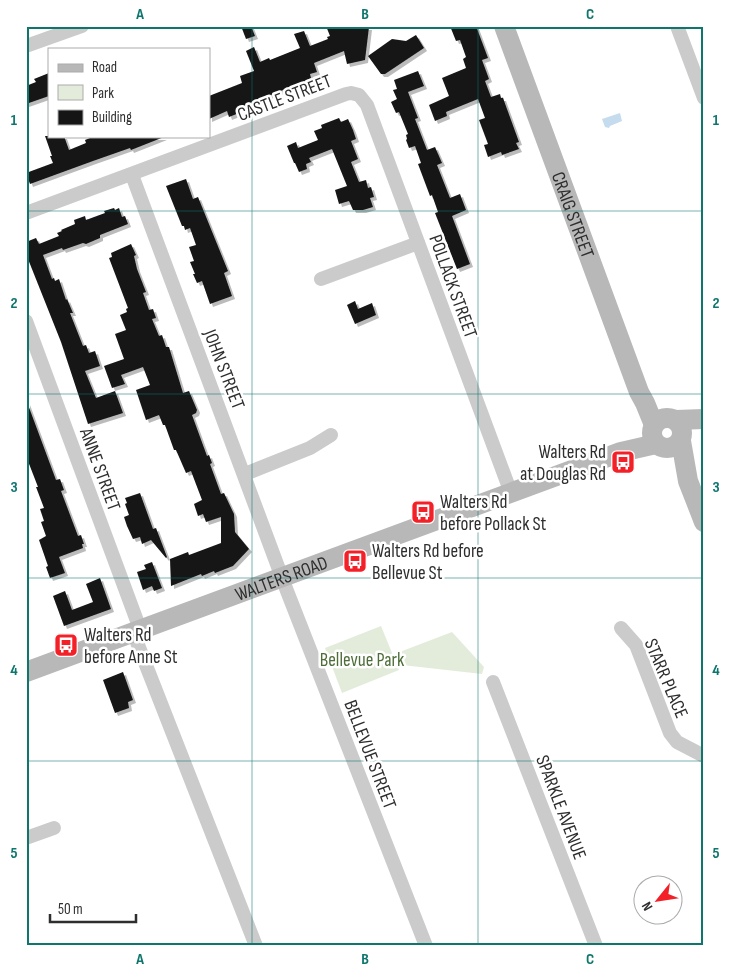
<svg xmlns="http://www.w3.org/2000/svg" width="730" height="972" font-family="'Sofia Sans Condensed',sans-serif">
<defs>
<filter id="shadow"><feDropShadow dx="3" dy="3" stdDeviation="0" flood-color="#0004"/></filter>
</defs>
<rect width="100%" height="100%" fill="#fff"/>
<g fill="#e3ecda">
<polygon points="381,626 399,670 342,693 325,648"/>
<polygon points="452,632 484,667 482,674 402,665 397,653"/>
</g>
<polygon fill="#c4dcee" points="620,113 622,121 610,126 609,128 605,127 602,119"/>
<g fill="#151515" filter="url(#shadow)">
<polygon points="241,26 251,26 255,36 246,39"/>
<polygon points="326,26 369,27 365,60 347,64 344,51 314,63 317,72 310,74 311,78 307,80 247,105 248,106 238,110 239,113 229,117 227,111 209,119 209,96 242,83 240,76 254,71 246,51 254,47 260,62 269,58 270,60 300,48 294,34 304,31 310,46 328,39 327,37 330,36"/>
<polygon points="450,26 476,26 488,58 482,60 489,79 485,81 491,97 500,94 501,98 503,98 519,142 516,143 519,149 502,155 501,152 488,157 484,145 488,144 479,120 485,118 478,99 446,112 447,116 435,121 429,105 449,96 442,78 466,68 463,59 466,57 460,40 456,41"/>
<polygon points="416,35 424,48 385,74 381,74 368,56 392,39 406,41"/>
<polygon points="418,71 424,86 408,92 418,118 415,119 427,150 435,147 442,163 437,165 450,198 460,194 466,210 452,216 470,264 457,269 435,213 438,212 432,195 430,196 418,164 421,163 415,146 409,148 406,140 407,139 406,135 408,134 399,112 396,113 391,102 397,99 393,90 397,89 394,80"/>
<polygon points="49,73 49,96 26,104 26,86 36,82 34,79"/>
<polygon points="339,118 341,122 348,119 353,130 356,139 351,141 358,159 351,162 359,182 366,180 368,188 371,187 374,197 370,198 373,207 363,210 353,210 349,201 339,204 335,190 347,186 332,149 309,158 311,162 306,164 307,169 299,172 295,163 294,163 287,146 296,142 298,148 318,140 314,131 322,128 321,125"/>
<polygon points="45,136 64,136 69,150 86,143 85,140 95,136 164,137 131,150 130,148 93,161 30,184 26,173 53,163 50,156 52,156"/>
<polygon points="186,179 193,199 198,197 228,271 224,273 232,296 210,304 202,281 197,283 193,274 195,274 190,262 194,261 189,247 196,245 190,228 185,230 184,226 182,226 166,186"/>
<polygon points="114,208 115,210 119,208 122,217 125,216 128,224 100,235 100,238 86,244 83,243 63,250 62,248 43,255 52,279 54,278 55,281 59,279 66,300 67,299 73,313 70,313 83,346 86,345 89,353 95,351 100,366 85,371 96,398 115,391 123,413 88,424 61,342 26,254 26,242 36,238 39,244 59,236 57,233 62,231 61,230 75,224 74,220 85,216 86,220 105,213 104,211"/>
<polygon points="131,244 136,255 134,256 137,269 146,292 143,293 149,310 153,309 156,318 152,319 159,336 162,335 166,347 169,347 183,393 189,391 197,410 196,413 192,415 207,456 209,455 212,463 210,464 221,494 224,493 234,514 235,532 249,549 233,566 215,573 214,571 202,576 201,574 171,586 170,559 188,552 189,555 221,543 221,517 206,522 203,514 198,516 194,504 202,500 191,471 186,473 176,450 174,450 165,425 163,425 159,415 146,420 136,390 150,385 143,367 121,375 125,384 112,388 104,366 124,359 115,334 126,330 120,315 127,312 126,309 128,308 109,258 112,257 111,253"/>
<polygon points="355,301 358,309 372,303 376,315 355,324 347,305"/>
<polygon points="27,402 56,480 60,479 64,490 61,491 78,536 81,535 84,544 82,544 83,548 59,557 65,573 50,578 46,567 48,566 39,540 46,536 41,522 44,521 40,509 44,508 36,487 38,487 26,456"/>
<polygon points="140,493 153,529 156,528 167,557 166,558 151,540 142,544 140,537 133,539 127,526 124,517 129,515 125,504 127,503 125,498"/>
<polygon points="152,562 162,588 154,591 152,586 143,590 137,572 146,569 144,565"/>
<polygon points="100,578 111,609 64,626 53,596 65,591 72,610 93,602 86,584"/>
<polygon points="123,672 133,700 128,702 129,708 115,713 103,680"/>
</g>
<g fill="none" stroke-linecap="round" stroke-linejoin="round">
<g stroke="#cbcbcb" stroke-width="14">
<polyline points="677,26 704,98"/>
<polyline points="26,46 82,26"/>
<polyline points="132,175 287,591 426,946"/>
<polyline points="26,213 346,94 351,93 359,95 367,105 511,493"/>
<polyline points="321,279 418,243"/>
<polyline points="26,321 140,629"/>
<polyline points="245,474 310,448 331,435"/>
<polyline points="621,628 636,645 670,733 677,742 704,756"/>
<polyline points="133,632 256,946"/>
<polyline points="493,682 596,946"/>
<polyline points="26,838 54,828"/>
</g>
<g stroke="#b8b8b8" stroke-width="20">
<path id="s1" d="M 504,26 L 639,392 L 645,403 L 654,425"/>
<circle cx="667" cy="433" r="15"/>
<polyline points="676,420 704,419"/>
<polyline points="681,441 688,481 704,522"/>
<path id="s2" d="M 26,672 L 621,452 L 656,444"/>
</g>
</g>
<path fill="none" stroke="#0f766e" stroke-width="1" stroke-opacity="0.55" d="M 252,26 L 252,946M 478,26 L 478,946M 26,211 L 704,211M 26,394 L 704,394M 26,578 L 704,578M 26,761 L 704,761"/>
<defs>
<g id="bus-square" transform="scale(1.25)"><rect x="-9" y="-9" width="18" height="18" rx="4" fill="#f32127" stroke="#fff"/><path d="M-5-6H5V4H4V6H2V4H-2V6H-4V4H-5ZM-3.5-4V0h7V-4ZM-3.5 1.2v1.5H-2V1.2ZM2 1.2v1.5H3.5V1.2Z" fill="#fff"/></g>
</defs>
<g fill-rule="evenodd">
<use href="#bus-square" x="623" y="462"/>
<use href="#bus-square" x="423" y="512"/>
<use href="#bus-square" x="355" y="561"/>
<use href="#bus-square" x="66" y="645"/>
</g>
<g text-anchor="middle" stroke-width="5" stroke-linejoin="round" paint-order="stroke">
<g font-size="19" fill="#2e2e2e" stroke="#fff">
<text transform="translate(284 97) rotate(-21)" y="7">CASTLE STREET</text>
<text dy="7" stroke="none"><textPath href="#s1" startOffset="201">CRAIG STREET</textPath></text>
<text transform="translate(454 286) rotate(70)" y="7">POLLACK STREET</text>
<text transform="translate(225 369) rotate(69)" y="7">JOHN STREET</text>
<text transform="translate(101 469) rotate(70)" y="7">ANNE STREET</text>
<text dy="7" stroke="none"><textPath href="#s2" startOffset="272">WALTERS ROAD</textPath></text>
<text transform="translate(667 678) rotate(67)" y="7">STARR PLACE</text>
<text transform="translate(371 754) rotate(69)" y="7">BELLEVUE STREET</text>
<text transform="translate(562 807) rotate(69)" y="7">SPARKLE AVENUE</text>
</g>
<g font-size="19" fill="#2e2e2e" stroke="#fff" text-anchor="start">
<text x="606" y="458" text-anchor="end">Walters Rd<tspan x="606" dy="22">at Douglas Rd</tspan></text>
<text x="440" y="508">Walters Rd<tspan x="440" dy="22">before Pollack St</tspan></text>
<text x="372" y="557">Walters Rd before<tspan x="372" dy="22">Bellevue St</tspan></text>
<text x="84" y="641">Walters Rd<tspan x="84" dy="22">before Anne St</tspan></text>
</g>
<g font-size="19" fill="#4e6d38" stroke="#fff">
<text x="362" y="666">Bellevue Park</text>
</g>
</g>
<rect width="730" height="972" fill="none" stroke="#ffffff" stroke-width="55"/>
<rect x="48" y="48" width="162" height="90" fill="#ffffff" stroke="#ababab"/>
<rect x="58" y="64" width="25" height="8" fill="#b8b8b8" stroke="#ababab"/>
<text x="92" y="72" font-size="15" fill="#2e2e2e">Road</text>
<rect x="58" y="85" width="25" height="15" fill="#e3ecda" stroke="#ababab"/>
<text x="92" y="98" font-size="15" fill="#2e2e2e">Park</text>
<rect x="58" y="110" width="25" height="15" fill="#151515" stroke="#ababab"/>
<text x="92" y="122" font-size="15" fill="#2e2e2e">Building</text>
<g transform="translate(658 900) rotate(240)"><circle r="24" fill="#ffffff" stroke="#ababab"/>
<path d="M0-4L9 19L0 12L-9 19Z" fill="#f32127"/>
<text y="-8" font-size="14" font-weight="bold" text-anchor="middle" fill="#2e2e2e">N</text>
</g>
<path d="M50 914v8h86v-8" fill="none" stroke="#2e2e2e" stroke-width="2.5"/>
<text x="58" y="914" font-size="15" fill="#2e2e2e" stroke="#ffffff" stroke-width="4" paint-order="stroke">50 m</text>
<rect x="28" y="28" width="674" height="916" fill="none" stroke="#0f766e" stroke-width="2"/>
<g font-size="16" text-anchor="middle" font-weight="bold" fill="#0f766e">
<text x="140" y="19">A</text>
<text x="365" y="19">B</text>
<text x="590" y="19">C</text>
<text x="14" y="125">1</text>
<text x="716" y="125">1</text>
<text x="14" y="308">2</text>
<text x="716" y="308">2</text>
<text x="14" y="492">3</text>
<text x="716" y="492">3</text>
<text x="14" y="675">4</text>
<text x="716" y="675">4</text>
<text x="14" y="858">5</text>
<text x="716" y="858">5</text>
<text x="140" y="964">A</text>
<text x="365" y="964">B</text>
<text x="590" y="964">C</text>
</g>
</svg>
